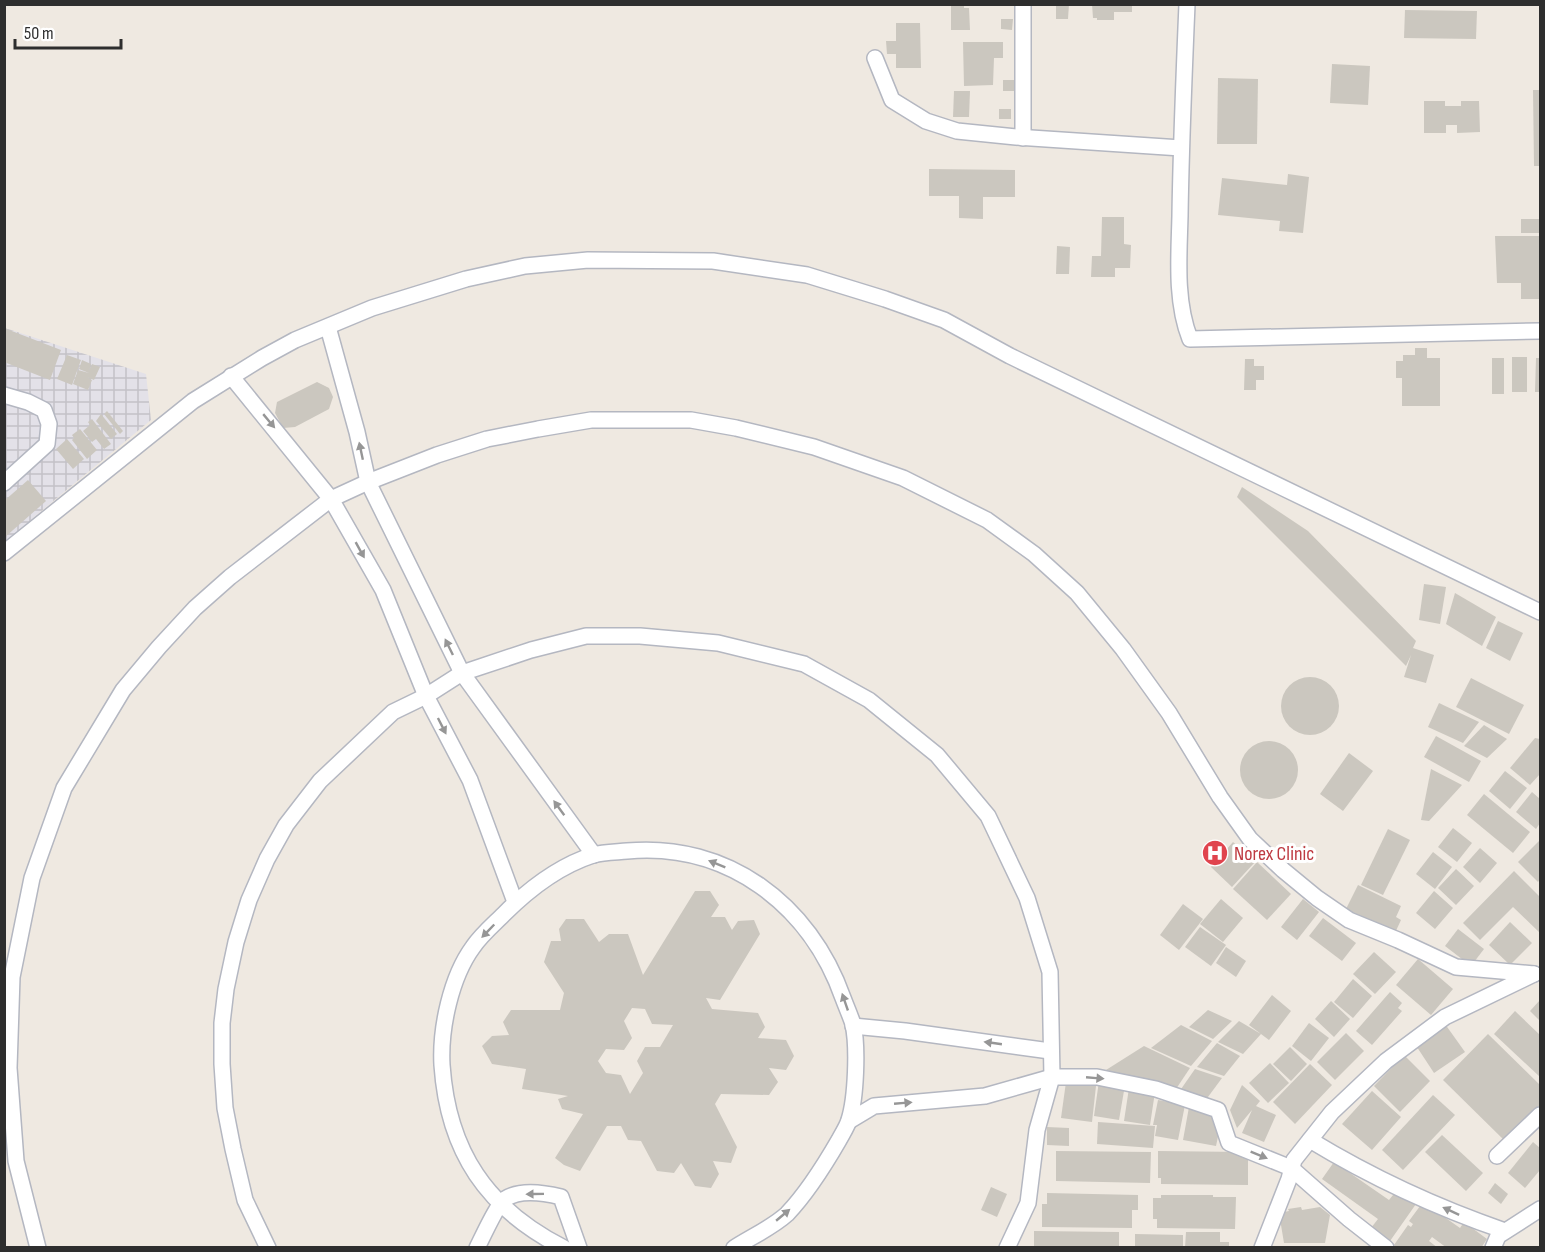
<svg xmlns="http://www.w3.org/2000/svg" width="1545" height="1252" font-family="'Sofia Sans Condensed',sans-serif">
<defs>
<pattern id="industrial-grid" width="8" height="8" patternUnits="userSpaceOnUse" patternTransform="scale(1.5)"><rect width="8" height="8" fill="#e3e1e8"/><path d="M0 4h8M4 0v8" fill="none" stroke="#c3c1c7"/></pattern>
</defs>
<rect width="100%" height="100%" fill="#efe9e1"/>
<polygon fill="url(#industrial-grid)" points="5,328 146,374 151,420 34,517 5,546"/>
<g fill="#cbc7bf" fill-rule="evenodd">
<polygon points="951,4 964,4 964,8 969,8 970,30 951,30"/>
<polygon points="1056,4 1069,4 1068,19 1056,19"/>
<polygon points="1092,4 1132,4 1132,12 1114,12 1114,20 1097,20 1097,18 1093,18"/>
<polygon points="1405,10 1477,11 1476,39 1404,38"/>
<polygon points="1001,19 1013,19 1012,30 1001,29"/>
<polygon points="896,23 920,23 921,68 896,68 896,54 887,54 886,41 896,41"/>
<polygon points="963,42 1003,42 1003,58 994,58 993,85 964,86"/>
<polygon points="1332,64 1370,66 1368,105 1330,103"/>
<polygon points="1218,78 1258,79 1257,144 1217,144"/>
<rect x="1003" y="80" width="12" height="11"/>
<polygon points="1533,90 1540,90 1540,166 1534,166"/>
<polygon points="954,91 970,91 969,117 953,117"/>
<polygon points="1424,101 1445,101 1445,106 1461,106 1461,101 1479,101 1480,132 1457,133 1457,125 1446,125 1446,133 1424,133"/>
<rect x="999" y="109" width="12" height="10"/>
<polygon points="929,169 1015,170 1015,197 983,197 983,219 959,218 959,196 929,196"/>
<polygon points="1288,174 1309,177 1303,233 1279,231 1280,221 1218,215 1222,178 1287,185"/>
<polygon points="1102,217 1124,217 1124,244 1131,245 1130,268 1115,268 1115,277 1091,277 1092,256 1101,256"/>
<rect x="1521" y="219" width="19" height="14"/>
<polygon points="1495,236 1540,236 1540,299 1521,299 1521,283 1497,283"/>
<polygon points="1057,246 1070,247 1069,274 1056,274"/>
<polygon points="4,328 61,350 50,380 4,362"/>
<polygon points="1415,348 1427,348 1427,358 1440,358 1440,406 1402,406 1402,378 1396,378 1396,361 1403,361 1403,355 1415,355"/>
<polygon points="67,355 81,360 72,385 57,379"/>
<rect x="1512" y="357" width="15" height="35"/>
<rect x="1492" y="358" width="12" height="36"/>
<polygon points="1536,358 1540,358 1540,392 1535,392"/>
<polygon points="1245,359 1254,359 1254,366 1264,366 1264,380 1256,380 1256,390 1244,390"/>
<polygon points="82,360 91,364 89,371 92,364 100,367 94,380 87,377 92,380 88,390 73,384 78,370 89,373 79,369"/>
<polygon points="317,382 329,388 333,397 329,409 295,427 283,428 275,413 277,402"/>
<polygon points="107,411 123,431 120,434 104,414"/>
<polygon points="101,414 117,434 111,439 96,421"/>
<polygon points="92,419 111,444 104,449 96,439 92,442 83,431 90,425 88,422"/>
<polygon points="80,429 97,450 87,459 72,440 74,438 72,435"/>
<polygon points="67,439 84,459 73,469 56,449"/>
<polygon points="28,480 46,501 4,538 4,501"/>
<polygon points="1242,487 1308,531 1416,641 1413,648 1434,655 1426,683 1404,677 1411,655 1406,666 1237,497"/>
<polygon points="1424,584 1446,587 1440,624 1419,620"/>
<polygon points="1455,593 1496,617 1482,646 1446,624"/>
<polygon points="1498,621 1523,633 1510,661 1486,648"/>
<circle cx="1310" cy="706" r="29"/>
<polygon points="1471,678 1524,705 1509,734 1456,707"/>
<polygon points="1439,703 1479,722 1463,743 1428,727"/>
<polygon points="1484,725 1507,739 1487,758 1464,746"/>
<polygon points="1436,736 1481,761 1469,782 1424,757"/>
<polygon points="1535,738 1540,739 1540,774 1530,785 1510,768"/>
<circle cx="1269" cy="770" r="29"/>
<polygon points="1349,753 1373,771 1343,811 1320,794"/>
<polygon points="1431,769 1462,785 1429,821 1421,820"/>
<polygon points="1505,771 1527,788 1510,809 1489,791"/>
<polygon points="1532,792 1540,799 1540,823 1536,829 1516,812"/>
<polygon points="1484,794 1530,832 1513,853 1467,815"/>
<polygon points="1453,828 1472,843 1457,862 1438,847"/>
<polygon points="1388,829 1410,840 1383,895 1361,885"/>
<polygon points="1540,840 1540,879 1538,882 1518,862"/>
<polygon points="1233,842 1255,862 1232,887 1211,867"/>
<polygon points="1480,848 1497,863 1480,883 1463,867"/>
<polygon points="1433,852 1452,867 1435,889 1416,874"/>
<polygon points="1257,862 1291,894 1267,920 1233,889"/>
<polygon points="1456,869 1474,886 1456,905 1438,888"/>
<polygon points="1514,871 1540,897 1540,933 1513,907 1480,940 1463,923"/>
<polygon points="1358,885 1401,906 1396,917 1401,920 1394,935 1345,911"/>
<path d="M 695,891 L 710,891 L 719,905 L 711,917 L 725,917 L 732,930 L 738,921 L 754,920 L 760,934 L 720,1000 L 706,998 L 712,1009 L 758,1013 L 765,1027 L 758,1038 L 786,1040 L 794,1056 L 786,1070 L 769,1068 L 778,1082 L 769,1095 L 721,1094 L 715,1104 L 737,1147 L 731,1163 L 713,1161 L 719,1174 L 711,1188 L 695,1186 L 681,1163 L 674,1173 L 657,1171 L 641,1141 L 628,1140 L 621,1126 L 607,1126 L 580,1171 L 564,1165 L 555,1158 L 583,1114 L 562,1109 L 558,1099 L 568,1096 L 522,1089 L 526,1069 L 492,1064 L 482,1046 L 492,1036 L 509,1035 L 503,1022 L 511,1010 L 560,1010 L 564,993 L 544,962 L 551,941 L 561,941 L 559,929 L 566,919 L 584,919 L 599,942 L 609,934 L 628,934 L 643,975 ZM 632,1008 L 645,1009 L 652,1024 L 673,1025 L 660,1047 L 645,1047 L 637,1061 L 643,1073 L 630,1094 L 621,1075 L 606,1073 L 598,1061 L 606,1049 L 624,1050 L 632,1038 L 624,1021 Z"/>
<polygon points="1434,891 1453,908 1435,929 1416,913"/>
<polygon points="1221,899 1243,918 1223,942 1200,924"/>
<polygon points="1303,899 1319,912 1297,940 1281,927"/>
<polygon points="1183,904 1203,919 1179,950 1160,935"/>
<polygon points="1323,918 1356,943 1342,961 1309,936"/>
<polygon points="1510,922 1532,943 1510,965 1489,945"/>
<polygon points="1200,927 1226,945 1211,966 1185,947"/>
<polygon points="1458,929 1484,949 1471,966 1445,946"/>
<polygon points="1226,947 1246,961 1236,977 1216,963"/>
<polygon points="1374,952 1396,972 1375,994 1353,974"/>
<polygon points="1418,959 1453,989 1431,1015 1396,985"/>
<polygon points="1353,979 1372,996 1353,1018 1334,1002"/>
<polygon points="1390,992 1402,1003 1398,1008 1402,1011 1372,1045 1356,1031"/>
<polygon points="1272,995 1291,1011 1269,1040 1261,1034 1243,1054 1218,1042 1239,1021 1261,1034 1249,1025"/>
<polygon points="1540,1000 1540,1021 1530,1011"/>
<polygon points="1331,1001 1350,1019 1334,1037 1315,1019"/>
<polygon points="1208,1010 1232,1021 1213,1039 1189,1027"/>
<polygon points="1515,1011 1540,1035 1540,1077 1494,1034"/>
<polygon points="1309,1023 1329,1038 1311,1061 1292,1046"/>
<polygon points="1445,1024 1465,1052 1434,1073 1415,1044"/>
<polygon points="1181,1025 1212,1041 1191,1066 1151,1048"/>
<polygon points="1346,1033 1364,1051 1335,1080 1317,1062"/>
<polygon points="1488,1034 1540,1085 1540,1109 1507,1143 1443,1080"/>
<polygon points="1217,1043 1240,1056 1224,1076 1197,1067"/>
<polygon points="1144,1046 1190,1068 1174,1092 1106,1070"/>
<polygon points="1290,1047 1307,1064 1291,1081 1273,1064"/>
<polygon points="1404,1055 1430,1081 1400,1112 1374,1086"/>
<polygon points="1270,1063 1289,1083 1268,1103 1249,1083"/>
<polygon points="1310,1064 1332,1085 1295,1124 1273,1102"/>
<polygon points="1195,1069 1222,1078 1205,1101 1179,1092"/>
<polygon points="1099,1081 1125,1085 1119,1120 1094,1116"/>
<polygon points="1066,1082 1096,1086 1092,1122 1061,1118"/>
<polygon points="1242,1085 1260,1101 1256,1106 1276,1115 1264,1142 1242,1133 1252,1110 1237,1128 1230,1110"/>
<polygon points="1129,1088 1155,1092 1150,1125 1124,1121"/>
<polygon points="1372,1091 1401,1117 1372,1150 1342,1124"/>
<polygon points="1433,1095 1455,1115 1403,1170 1382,1150"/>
<polygon points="1158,1100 1185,1105 1178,1140 1155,1136 1157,1125 1153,1125"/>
<polygon points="1189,1107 1218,1112 1215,1126 1220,1127 1216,1146 1183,1140"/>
<polygon points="1098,1122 1155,1126 1153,1148 1097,1144"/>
<polygon points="1047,1127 1069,1128 1069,1146 1047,1145"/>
<polygon points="1442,1135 1483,1173 1466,1191 1425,1152"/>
<polygon points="1533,1142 1540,1148 1540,1170 1525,1188 1508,1173"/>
<polygon points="1056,1151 1151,1152 1150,1183 1056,1181"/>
<polygon points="1158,1151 1242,1152 1242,1158 1248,1158 1248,1185 1161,1184 1161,1178 1158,1178"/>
<polygon points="1334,1162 1389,1200 1397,1190 1416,1204 1390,1241 1371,1228 1378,1219 1322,1179"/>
<polygon points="1495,1183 1508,1194 1501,1204 1488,1193"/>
<polygon points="991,1187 1007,1194 997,1217 981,1210"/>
<polygon points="1047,1193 1138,1195 1138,1210 1132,1210 1132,1228 1042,1227 1042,1204 1047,1204"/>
<polygon points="1161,1195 1213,1195 1213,1197 1236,1197 1235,1229 1157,1228 1157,1219 1153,1219 1153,1198 1161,1198"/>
<polygon points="1423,1202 1460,1228 1464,1222 1487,1239 1481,1248 1447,1248 1432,1237 1429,1241 1438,1248 1397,1248 1394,1245 1408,1225 1411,1227 1413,1224 1409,1221"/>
<polygon points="1301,1207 1302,1210 1320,1207 1330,1215 1325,1243 1284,1243 1279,1213 1289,1211 1288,1209"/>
<polygon points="1034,1231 1119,1232 1119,1248 1034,1248"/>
<polygon points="1186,1232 1220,1232 1220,1242 1229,1242 1229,1248 1185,1248"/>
<polygon points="1135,1234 1183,1235 1183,1248 1135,1248"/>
</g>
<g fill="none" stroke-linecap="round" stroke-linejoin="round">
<g stroke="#b4b7c1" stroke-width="18">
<g id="minor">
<polyline points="1023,4 1023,138"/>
<path d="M 1187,4 C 1184,75 1181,145 1180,216 C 1179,256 1175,301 1190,339 L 1540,331"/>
<polyline points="875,58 892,100 926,121 957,131 1016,137 1181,148"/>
<polyline points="328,327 357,432 368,482 462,673 594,855"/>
<polyline points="231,376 331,499 383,590 426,696 470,780 515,902"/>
<polyline points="4,395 28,402 44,410 49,424 47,444 4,483"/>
<polyline points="4,553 193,401 262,358 295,340 372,308 466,279 525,266 588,260 713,261 807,275 885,299 944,320 1010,356 1540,612"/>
<polyline points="853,1026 905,1031 1050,1051"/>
<polyline points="849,1121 874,1106 985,1096 1052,1077 1097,1077 1156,1089 1218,1110 1229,1143 1291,1168 1349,1219 1386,1248"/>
<path d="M 1310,1140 C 1371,1177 1438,1208 1505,1231"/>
<polyline points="1497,1156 1540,1115"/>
<polyline points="38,1248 16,1161 9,1068 12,977 32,878 64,788 123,690 159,647 195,608 230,577 331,499 368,482 437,455 487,439 538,429 591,420 691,420 736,428 814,447 903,478 987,520 1034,554 1077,593 1123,649 1169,713 1220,797 1250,839 1283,870 1317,898 1349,920 1398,940 1456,967 1534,974"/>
<polyline points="268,1248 245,1200 233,1149 225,1108 222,1064 222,1023 226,989 236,942 249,900 267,859 286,825 320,781 393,712 426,696 462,673 531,650 586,636 640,636 718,643 804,664 869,700 937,755 988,816 1027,898 1050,972 1052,1077 1037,1130 1028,1203 1007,1248"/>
<path d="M 477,1248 C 482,1238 498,1203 505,1199 C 520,1189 545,1193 561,1197 L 579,1248"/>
<path d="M 564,1248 C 487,1209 448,1152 442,1065 C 440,1028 451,977 473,947 C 481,935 494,924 504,914 C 529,889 559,866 593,855 C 603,852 616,852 627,851 C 727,842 810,904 843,998 C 846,1006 850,1015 853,1024 C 858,1047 856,1098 849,1120 C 847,1127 842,1134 839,1140 C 824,1166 808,1192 787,1214 C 773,1227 751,1237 734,1248"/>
<polyline points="1262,1248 1289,1179 1294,1160 1332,1112 1386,1061 1445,1017 1534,974"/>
<polyline points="1493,1248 1498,1236 1540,1209"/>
</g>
</g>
<use href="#minor" stroke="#fff" stroke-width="15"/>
</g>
<defs><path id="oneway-solid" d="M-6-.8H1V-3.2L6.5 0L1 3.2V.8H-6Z" transform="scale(1.5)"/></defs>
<g fill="#969696">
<use href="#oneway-solid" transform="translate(269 421) rotate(50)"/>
<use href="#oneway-solid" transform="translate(361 451) rotate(-102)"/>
<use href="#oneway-solid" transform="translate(360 550) rotate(61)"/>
<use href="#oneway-solid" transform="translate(449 647) rotate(-116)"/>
<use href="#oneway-solid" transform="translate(442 726) rotate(63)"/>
<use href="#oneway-solid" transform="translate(559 808) rotate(-126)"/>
<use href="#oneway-solid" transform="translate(717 864) rotate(-158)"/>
<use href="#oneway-solid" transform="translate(488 931) rotate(134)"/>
<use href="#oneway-solid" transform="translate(845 1002) rotate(-109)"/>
<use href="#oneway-solid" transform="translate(993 1043) rotate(-172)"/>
<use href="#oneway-solid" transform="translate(1095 1078) rotate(5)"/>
<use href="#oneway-solid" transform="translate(903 1103) rotate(-5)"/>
<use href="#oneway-solid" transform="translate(1259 1155) rotate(22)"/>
<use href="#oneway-solid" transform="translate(535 1194) rotate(179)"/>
<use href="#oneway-solid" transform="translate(1451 1211) rotate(-155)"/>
<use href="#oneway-solid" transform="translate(783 1215) rotate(-40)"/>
</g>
<defs>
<g id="hospital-disc" transform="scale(1.35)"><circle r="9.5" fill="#e0444e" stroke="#fff"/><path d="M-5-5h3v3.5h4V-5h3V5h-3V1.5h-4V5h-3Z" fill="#fff"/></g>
</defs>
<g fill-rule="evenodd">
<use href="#hospital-disc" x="1215" y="853"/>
</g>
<g text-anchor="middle" stroke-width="6" stroke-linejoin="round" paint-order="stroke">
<g font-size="20" fill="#be3a42" stroke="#fff" text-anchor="start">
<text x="1234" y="860">Norex Clinic</text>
</g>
</g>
<rect width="1545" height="1252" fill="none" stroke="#2e2e2e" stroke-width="12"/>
<path d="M15 39v9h106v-9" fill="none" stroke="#2e2e2e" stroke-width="3"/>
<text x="24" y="39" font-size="18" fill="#2e2e2e" stroke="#ffffff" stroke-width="4.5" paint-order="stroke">50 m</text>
</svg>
